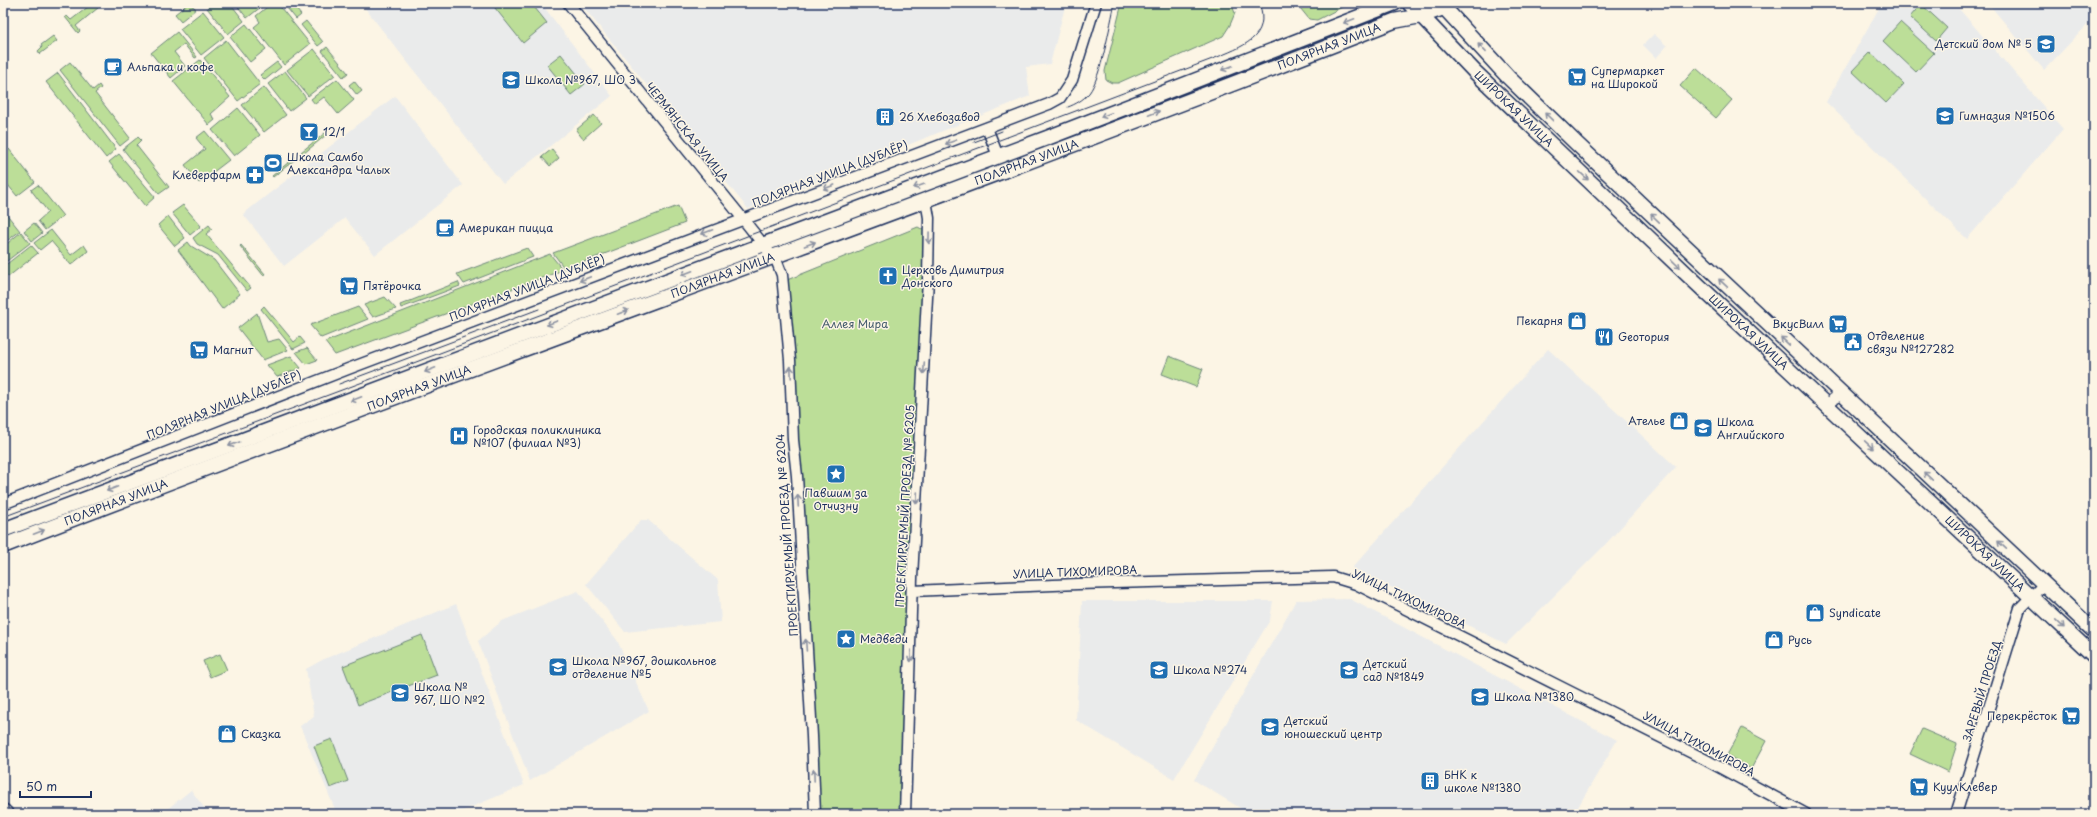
<svg xmlns="http://www.w3.org/2000/svg" width="2097" height="817" font-family="'Playpen Sans',sans-serif">
<rect width="100%" height="100%" fill="#fcf5e5"/>
<filter id="ink" filterUnits="userSpaceOnUse"><feTurbulence type="fractalNoise" baseFrequency=".025" numOctaves="2"/><feDisplacementMap in="SourceGraphic" scale="8" xChannelSelector="R" yChannelSelector="G"/><feConvolveMatrix kernelMatrix="1 2 1 2 8 2 1 2 1" color-interpolation-filters="sRGB"/></filter>
<g filter="url(#ink)">
<g fill="#eaebeb">
<polygon points="361,3 541,3 612,96 503,184"/>
<polygon points="580,3 1066,3 1050,64 1026,67 1030,96 748,209"/>
<polygon points="1882,3 1954,3 2063,129 1967,239 1826,102"/>
<polygon points="1988,3 2094,3 2094,18 2044,70"/>
<polygon points="1654,34 1667,46 1656,58 1643,45"/>
<polygon points="395,96 463,185 375,255 345,218 284,266 243,214"/>
<polygon points="1548,349 1676,467 1602,548 1506,644 1352,568"/>
<polygon points="641,520 648,520 718,580 721,622 625,632 586,584"/>
<polygon points="578,591 617,640 649,711 530,781 478,641 502,621"/>
<polygon points="1350,599 1617,740 1574,814 1250,814 1194,780 1296,600"/>
<polygon points="1082,601 1273,601 1270,620 1174,779 1076,720"/>
<polygon points="456,604 524,785 455,814 337,814 300,726 314,716 306,669 324,659"/>
<polygon points="191,790 209,814 161,814"/>
</g>
<g fill="#bcde98" stroke="#6c867b">
<polygon points="93,3 104,3 76,26 80,31 78,33 65,17 67,16 71,20"/>
<polygon points="189,3 196,9 181,21 175,14"/>
<polygon points="212,3 230,3 244,21 228,34 207,8"/>
<polygon points="235,3 266,3 247,18"/>
<polygon points="272,3 277,3 310,44 284,65 254,27 260,22 256,16"/>
<polygon points="283,3 291,3 301,15 296,19"/>
<polygon points="491,3 531,3 547,23 523,43"/>
<polygon points="1122,3 1231,3 1235,13 1230,25 1223,36 1118,83 1112,83 1106,80 1105,71"/>
<polygon points="1296,3 1350,3 1317,20 1309,19"/>
<polygon points="1921,4 1947,28 1936,41 1910,17"/>
<polygon points="203,11 224,37 201,55 180,29"/>
<polygon points="306,21 323,42 318,46 301,25"/>
<polygon points="1900,22 1934,53 1916,72 1883,41"/>
<polygon points="246,24 266,49 250,62 230,37"/>
<polygon points="177,32 197,57 195,58 184,44 174,52 185,66 171,78 151,53"/>
<polygon points="53,36 57,41 40,54 38,51 42,47 41,45"/>
<polygon points="226,40 260,84 238,101 204,58"/>
<polygon points="327,47 348,73 343,77 322,51"/>
<polygon points="314,49 335,75 308,96 287,70"/>
<polygon points="1870,52 1904,84 1886,103 1852,71"/>
<polygon points="561,54 585,84 571,95 547,65"/>
<polygon points="200,60 230,97 211,114 215,120 209,125 173,81"/>
<polygon points="70,62 93,90 99,85 101,88 95,93 130,138 120,146 60,70"/>
<polygon points="277,62 281,67 265,80 260,75"/>
<polygon points="1696,68 1732,100 1716,118 1680,86"/>
<polygon points="285,71 306,98 289,111 268,84"/>
<polygon points="58,73 116,149 106,158 46,82"/>
<polygon points="337,79 354,100 338,114 324,97 315,104 311,99"/>
<polygon points="354,81 362,91 357,95 349,85"/>
<polygon points="264,87 286,115 264,132 242,105"/>
<polygon points="238,108 260,135 234,156 212,130"/>
<polygon points="594,115 601,123 583,139 576,130"/>
<polygon points="205,131 229,160 199,183 185,165 205,149 196,138"/>
<polygon points="325,133 326,135 303,154 301,152"/>
<polygon points="138,137 141,140 136,145 169,187 159,194 123,149"/>
<polygon points="9,149 35,182 17,196 3,179 3,154"/>
<polygon points="552,149 559,158 550,166 542,157"/>
<polygon points="119,154 155,197 145,206 109,162"/>
<polygon points="295,157 297,158 273,177 272,176"/>
<polygon points="38,185 63,216 45,230 38,221 48,212 31,190"/>
<polygon points="183,205 201,226 190,235 172,213"/>
<polygon points="678,206 685,223 565,269 553,253"/>
<polygon points="4,211 20,231 4,243 3,212"/>
<polygon points="168,216 185,238 175,246 158,225"/>
<polygon points="34,223 42,233 32,241 24,231"/>
<polygon points="209,225 212,229 206,234 251,288 247,291 218,255 197,244 193,238"/>
<polygon points="918,227 925,231 925,238 899,814 819,814 787,280"/>
<polygon points="51,230 71,255 84,245 88,251 71,265 51,241 40,250 34,243"/>
<polygon points="21,232 30,243 3,264 3,247"/>
<polygon points="188,242 191,246 214,260 240,294 222,309 178,250"/>
<polygon points="31,245 38,253 8,277 3,271 3,267"/>
<polygon points="241,245 265,274 263,275 240,246"/>
<polygon points="527,248 533,257 464,284 457,274"/>
<polygon points="550,254 563,270 335,355 325,342"/>
<polygon points="458,282 460,286 401,308 400,305"/>
<polygon points="385,297 396,309 373,317 364,305"/>
<polygon points="264,306 294,342 300,337 305,343 293,349 261,309"/>
<polygon points="358,307 368,319 321,338 310,325"/>
<polygon points="257,313 267,342 279,339 288,350 263,360 238,328"/>
<polygon points="307,348 317,360 306,364 296,352"/>
<polygon points="291,356 301,368 277,377 267,365"/>
<polygon points="1169,356 1203,369 1196,387 1162,374"/>
<polygon points="422,635 437,675 358,705 343,666"/>
<polygon points="220,654 227,670 210,677 203,661"/>
<polygon points="1742,728 1766,741 1751,769 1727,755"/>
<polygon points="1922,729 1957,744 1948,772 1910,754"/>
<polygon points="332,739 348,781 330,788 314,746"/>
</g>
<g fill="none" stroke-linecap="round" stroke-linejoin="round">
<g stroke="#1b2f5e" stroke-width="13">
<g id="street">
<polyline points="568,3 743,219 777,262 782,275 790,360 793,440 797,476 812,736 815,814"/>
<polyline points="987,128 998,156"/>
<polyline points="1833,411 1830,405 1833,399 1839,396 1845,398"/>
<polyline points="3,504 348,369 1049,104 1060,98 1072,80 1096,3"/>
<polyline points="912,591 1078,584 1333,577 1356,584 1706,760 1806,814"/>
<polyline points="905,814 912,578 928,279 929,218 926,200"/>
<polyline points="1956,814 2020,608 2044,584"/>
</g>
</g>
<g stroke="#1b2f5e" stroke-width="17">
<g id="secondary">
<path id="s1" d="M 1409,3 L 1475,72 L 1692,279 L 2094,656"/>
<polyline points="1423,3 1444,8"/>
<polyline points="1440,3 1508,77 1577,144 2094,631"/>
<polyline points="3,530 1047,138 1395,3"/>
<path id="s2" d="M 3,546 C 465,366 933,203 1394,21 L 1421,16 L 1444,8"/>
<polyline points="3,811 6,814"/>
</g>
</g>
<use href="#street" stroke="#fcf5e5" stroke-width="10"/>
<use href="#secondary" stroke="#fcf5e5" stroke-width="14"/>
<g stroke="#1b2f5e" stroke-width="1">
<path d="M 1068,107 C 1076,104 1083,100 1089,93 C 1101,78 1110,24 1115,3"/>
<polyline points="974,142 1002,131"/>
<polyline points="339,384 539,309"/>
<path d="M 3,517 L 403,367 L 1215,58 C 1241,47 1272,38 1259,3"/>
</g>
</g>
<defs><path id="oneway-shaft" d="M-6 0H5M1.5-3L5.5 0L1.5 3" fill="none" stroke-width="1.6" stroke-linecap="round" stroke-linejoin="round"/></defs>
<g stroke="#8c92a2">
<use href="#oneway-shaft" transform="translate(1349 21) rotate(159)"/>
<use href="#oneway-shaft" transform="translate(1482 48) rotate(-133)"/>
<use href="#oneway-shaft" transform="translate(1227 68) rotate(159)"/>
<use href="#oneway-shaft" transform="translate(1154 113) rotate(-21)"/>
<use href="#oneway-shaft" transform="translate(1106 115) rotate(159)"/>
<use href="#oneway-shaft" transform="translate(1549 117) rotate(-136)"/>
<use href="#oneway-shaft" transform="translate(951 142) rotate(160)"/>
<use href="#oneway-shaft" transform="translate(1584 176) rotate(43)"/>
<use href="#oneway-shaft" transform="translate(919 186) rotate(160)"/>
<use href="#oneway-shaft" transform="translate(829 187) rotate(160)"/>
<use href="#oneway-shaft" transform="translate(1655 218) rotate(-136)"/>
<use href="#oneway-shaft" transform="translate(707 232) rotate(159)"/>
<use href="#oneway-shaft" transform="translate(929 238) rotate(91)"/>
<use href="#oneway-shaft" transform="translate(810 244) rotate(-20)"/>
<use href="#oneway-shaft" transform="translate(1676 264) rotate(44)"/>
<use href="#oneway-shaft" transform="translate(687 273) rotate(159)"/>
<use href="#oneway-shaft" transform="translate(585 279) rotate(159)"/>
<use href="#oneway-shaft" transform="translate(1723 283) rotate(-137)"/>
<use href="#oneway-shaft" transform="translate(623 312) rotate(-21)"/>
<use href="#oneway-shaft" transform="translate(552 323) rotate(159)"/>
<use href="#oneway-shaft" transform="translate(1785 341) rotate(-137)"/>
<use href="#oneway-shaft" transform="translate(924 368) rotate(93)"/>
<use href="#oneway-shaft" transform="translate(430 370) rotate(158)"/>
<use href="#oneway-shaft" transform="translate(791 372) rotate(-92)"/>
<use href="#oneway-shaft" transform="translate(356 399) rotate(159)"/>
<use href="#oneway-shaft" transform="translate(234 444) rotate(160)"/>
<use href="#oneway-shaft" transform="translate(1869 445) rotate(43)"/>
<use href="#oneway-shaft" transform="translate(1928 476) rotate(-137)"/>
<use href="#oneway-shaft" transform="translate(112 489) rotate(159)"/>
<use href="#oneway-shaft" transform="translate(917 498) rotate(93)"/>
<use href="#oneway-shaft" transform="translate(798 501) rotate(-93)"/>
<use href="#oneway-shaft" transform="translate(39 532) rotate(-21)"/>
<use href="#oneway-shaft" transform="translate(2002 545) rotate(-137)"/>
<use href="#oneway-shaft" transform="translate(2060 624) rotate(44)"/>
<use href="#oneway-shaft" transform="translate(806 645) rotate(-94)"/>
<use href="#oneway-shaft" transform="translate(911 656) rotate(92)"/>
<use href="#oneway-shaft" transform="translate(814 775) rotate(-92)"/>
</g>
</g>
<defs>
<g id="school-square" transform="scale(1)"><rect x="-9" y="-9" width="18" height="18" rx="4" fill="#1f6fb2" stroke="#fcf5e5"/><path d="M0-5L7-2L0 1L-7-2ZM-4 1L0 2.5L4 1V4Q0 6-4 4Z" fill="#fff"/></g>
<g id="cafe-square" transform="scale(1)"><rect x="-9" y="-9" width="18" height="18" rx="4" fill="#1f6fb2" stroke="#fcf5e5"/><path d="M-5.5-4.5H6V0H3Q3 3.5 0 3.5H-2.5Q-5.5 3.5-5.5 0ZM3-3.2v2h1.7v-2ZM-6 4.5H4V6H-6Z" fill="#fff"/></g>
<g id="supermarket-square" transform="scale(1)"><rect x="-9" y="-9" width="18" height="18" rx="4" fill="#1f6fb2" stroke="#fcf5e5"/><path d="M-6-5.5h2.5l.6 2H6L4.5 2H-2.5L-4.4-4H-6ZM-1.5 3.2a1.3 1.3 0 1 0 .1 0ZM3 3.2a1.3 1.3 0 1 0 .1 0Z" fill="#fff"/></g>
<g id="building-square" transform="scale(1)"><rect x="-9" y="-9" width="18" height="18" rx="4" fill="#1f6fb2" stroke="#fcf5e5"/><path d="M-4-6H4V6H1V3H-1V6H-4ZM-2.5-4.3h1.7v1.8h-1.7ZM.8-4.3h1.7v1.8H.8ZM-2.5-1h1.7V.8h-1.7ZM.8-1h1.7V.8H.8Z" fill="#fff"/></g>
<g id="bar-square" transform="scale(1)"><rect x="-9" y="-9" width="18" height="18" rx="4" fill="#1f6fb2" stroke="#fcf5e5"/><path d="M-6-5H6L.8 .8V4.5H3.5V6h-7V4.5H-.8V.8Z" fill="#fff"/></g>
<g id="stadium-square" transform="scale(1)"><rect x="-9" y="-9" width="18" height="18" rx="4" fill="#1f6fb2" stroke="#fcf5e5"/><path d="M0-5a6.5 5 0 1 0 0 10a6.5 5 0 1 0 0-10ZM-3.5-1.8h7v3.6h-7Z" fill="#fff"/></g>
<g id="pharmacy-square" transform="scale(1)"><rect x="-9" y="-9" width="18" height="18" rx="4" fill="#1f6fb2" stroke="#fcf5e5"/><path d="M-2-6h4v4h4v4h-4v4h-4v-4h-4v-4h4Z" fill="#fff"/></g>
<g id="church-square" transform="scale(1)"><rect x="-9" y="-9" width="18" height="18" rx="4" fill="#1f6fb2" stroke="#fcf5e5"/><path d="M-1.2-6h2.4v3.5h3.3v2.4h-3.3V6h-2.4V-.1h-3.3v-2.4h3.3Z" fill="#fff"/></g>
<g id="shop-square" transform="scale(1)"><rect x="-9" y="-9" width="18" height="18" rx="4" fill="#1f6fb2" stroke="#fcf5e5"/><path d="M-5-2.5h2.3a2.7 3.5 0 0 1 5.4 0H5L5.5 6h-11ZM-1.5-2.5h3a1.5 2.3 0 0 0-3 0Z" fill="#fff"/></g>
<g id="restaurant-square" transform="scale(1)"><rect x="-9" y="-9" width="18" height="18" rx="4" fill="#1f6fb2" stroke="#fcf5e5"/><path d="M-5-6h1v4h1v-4h1v4h1v-4h1v5L-1.5 .5V6h-2V.5L-5-1ZM5-6V6H3V1.5H1.5Q1.5-4 5-6Z" fill="#fff"/></g>
<g id="civic-square" transform="scale(1)"><rect x="-9" y="-9" width="18" height="18" rx="4" fill="#1f6fb2" stroke="#fcf5e5"/><path d="M-.6-6.5H3V-4.5H.6V-3L4-1V1h2V6H-6V1h2V-1L-.6-3ZM-1.2 2.5V6h2.4V2.5Z" fill="#fff"/></g>
<g id="hospital-square" transform="scale(1)"><rect x="-9" y="-9" width="18" height="18" rx="4" fill="#1f6fb2" stroke="#fcf5e5"/><path d="M-5-5h3v3.5h4V-5h3V5h-3V1.5h-4V5h-3Z" fill="#fff"/></g>
<g id="sight-square" transform="scale(1)"><rect x="-9" y="-9" width="18" height="18" rx="4" fill="#1f6fb2" stroke="#fcf5e5"/><path d="M0-6L1.8-2.2L6-1.7L2.9 1.2L3.7 5.4L0 3.3L-3.7 5.4L-2.9 1.2L-6-1.7L-1.8-2.2Z" fill="#fff"/></g>
</defs>
<g fill-rule="evenodd">
<use href="#school-square" x="2046" y="44"/>
<use href="#cafe-square" x="113" y="67"/>
<use href="#supermarket-square" x="1577" y="77"/>
<use href="#school-square" x="511" y="80"/>
<use href="#school-square" x="1945" y="116"/>
<use href="#building-square" x="885" y="117"/>
<use href="#bar-square" x="309" y="132"/>
<use href="#stadium-square" x="273" y="163"/>
<use href="#pharmacy-square" x="255" y="175"/>
<use href="#cafe-square" x="445" y="228"/>
<use href="#church-square" x="888" y="276"/>
<use href="#supermarket-square" x="349" y="286"/>
<use href="#shop-square" x="1577" y="321"/>
<use href="#supermarket-square" x="1838" y="324"/>
<use href="#restaurant-square" x="1604" y="337"/>
<use href="#civic-square" x="1853" y="342"/>
<use href="#supermarket-square" x="199" y="350"/>
<use href="#shop-square" x="1679" y="421"/>
<use href="#school-square" x="1703" y="428"/>
<use href="#hospital-square" x="459" y="436"/>
<use href="#sight-square" x="836" y="474"/>
<use href="#shop-square" x="1815" y="613"/>
<use href="#sight-square" x="846" y="639"/>
<use href="#shop-square" x="1774" y="640"/>
<use href="#school-square" x="558" y="667"/>
<use href="#school-square" x="1159" y="670"/>
<use href="#school-square" x="1349" y="670"/>
<use href="#school-square" x="400" y="693"/>
<use href="#school-square" x="1480" y="697"/>
<use href="#supermarket-square" x="2071" y="716"/>
<use href="#school-square" x="1270" y="727"/>
<use href="#shop-square" x="227" y="734"/>
<use href="#building-square" x="1430" y="781"/>
<use href="#supermarket-square" x="1919" y="787"/>
</g>
<g text-anchor="middle" stroke-width="3" stroke-linejoin="round" paint-order="stroke">
<g font-size="11" fill="#1b2f5e" stroke="#fcf5e5" text-anchor="start">
<text x="2032" y="48" text-anchor="end">Детский дом № 5</text>
<text x="127" y="71">Альпака и кофе</text>
<text x="1591" y="75">Супермаркет<tspan x="1591" dy="13">на Широкой</tspan></text>
<text x="525" y="84">Школа №967, ШО 3</text>
<text x="1959" y="120">Гимназия №1506</text>
<text x="899" y="121">26 Хлебозавод</text>
<text x="323" y="136">12/1</text>
<text x="287" y="161">Школа Самбо<tspan x="287" dy="13">Александра Чалых</tspan></text>
<text x="241" y="179" text-anchor="end">Клеверфарм</text>
<text x="459" y="232">Американ пицца</text>
<text x="902" y="274">Церковь Димитрия<tspan x="902" dy="13">Донского</tspan></text>
<text x="363" y="290">Пятёрочка</text>
<text x="1563" y="325" text-anchor="end">Пекарня</text>
<text x="1824" y="328" text-anchor="end">ВкусВилл</text>
<text x="1867" y="340">Отделение<tspan x="1867" dy="13">связи №127282</tspan></text>
<text x="1618" y="341">Gеотория</text>
<text x="213" y="354">Магнит</text>
<text x="1665" y="425" text-anchor="end">Ателье</text>
<text x="1717" y="426">Школа<tspan x="1717" dy="13">Английского</tspan></text>
<text x="473" y="434">Городская поликлиника<tspan x="473" dy="13">№107 (филиал №3)</tspan></text>
<text x="836" y="497" text-anchor="middle">Павшим за<tspan x="836" dy="13">Отчизну</tspan></text>
<text x="1829" y="617">Syndicate</text>
<text x="860" y="643">Медведи</text>
<text x="1788" y="644">Русь</text>
<text x="572" y="665">Школа №967, дошкольное<tspan x="572" dy="13">отделение №5</tspan></text>
<text x="1363" y="668">Детский<tspan x="1363" dy="13">сад №1849</tspan></text>
<text x="1173" y="674">Школа №274</text>
<text x="414" y="691">Школа №<tspan x="414" dy="13">967, ШО №2</tspan></text>
<text x="1494" y="701">Школа №1380</text>
<text x="2057" y="720" text-anchor="end">Перекрёсток</text>
<text x="1284" y="725">Детский<tspan x="1284" dy="13">юношеский центр</tspan></text>
<text x="241" y="738">Сказка</text>
<text x="1444" y="779">БНК к<tspan x="1444" dy="13">школе №1380</tspan></text>
<text x="1933" y="791">КуулКлевер</text>
</g>
<g font-size="11" fill="#1b2f5e" stroke="#fcf5e5">
<text dy="4" stroke="none"><textPath href="#s2" startOffset="1417">ПОЛЯРНАЯ УЛИЦА</textPath></text>
<text dy="4" stroke="none"><textPath href="#s1" startOffset="149">ШИРОКАЯ УЛИЦА</textPath></text>
<text transform="translate(687 132) rotate(51)" y="4">ЧЕРМЯНСКАЯ УЛИЦА</text>
<text dy="4" stroke="none"><textPath href="#s2" startOffset="1093">ПОЛЯРНАЯ УЛИЦА</textPath></text>
<text transform="translate(830 174) rotate(-21)" y="4">ПОЛЯРНАЯ УЛИЦА (ДУБЛЁР)</text>
<text dy="4" stroke="none"><textPath href="#s2" startOffset="769">ПОЛЯРНАЯ УЛИЦА</textPath></text>
<text transform="translate(527 288) rotate(-21)" y="4">ПОЛЯРНАЯ УЛИЦА (ДУБЛЁР)</text>
<text dy="4" stroke="none"><textPath href="#s1" startOffset="473">ШИРОКАЯ УЛИЦА</textPath></text>
<text dy="4" stroke="none"><textPath href="#s2" startOffset="445">ПОЛЯРНАЯ УЛИЦА</textPath></text>
<text transform="translate(224 405) rotate(-22)" y="4">ПОЛЯРНАЯ УЛИЦА (ДУБЛЁР)</text>
<text dy="4" stroke="none"><textPath href="#s2" startOffset="121">ПОЛЯРНАЯ УЛИЦА</textPath></text>
<text transform="translate(905 506) rotate(-87)" y="4">ПРОЕКТИРУЕМЫЙ ПРОЕЗД № 6205</text>
<text transform="translate(787 535) rotate(-94)" y="4">ПРОЕКТИРУЕМЫЙ ПРОЕЗД № 6204</text>
<text dy="4" stroke="none"><textPath href="#s1" startOffset="797">ШИРОКАЯ УЛИЦА</textPath></text>
<text transform="translate(1075 572) rotate(-2)" y="4">УЛИЦА ТИХОМИРОВА</text>
<text transform="translate(1409 599) rotate(25)" y="4">УЛИЦА ТИХОМИРОВА</text>
<text transform="translate(1982 691) rotate(-73)" y="4">ЗАРЕВЫЙ ПРОЕЗД</text>
<text transform="translate(1699 744) rotate(28)" y="4">УЛИЦА ТИХОМИРОВА</text>
</g>
<g font-size="11" fill="#435b6c" stroke="#fcf5e5">
<text x="855" y="328">Аллея Мира</text>
</g>
</g>
<rect width="2097" height="817" fill="none" stroke="#fcf5e5" stroke-width="16"/>
<rect x="8" y="8" width="2081" height="801" fill="none" stroke="#1b2f5e" stroke-width="1.5" filter="url(#ink)"/>
<path d="M20 791v6h71v-6" fill="none" stroke="#1b2f5e" stroke-width="2"/>
<text x="26" y="791" font-size="12" fill="#1b2f5e" stroke="#fcf5e5" stroke-width="3" paint-order="stroke">50 m</text>
</svg>
